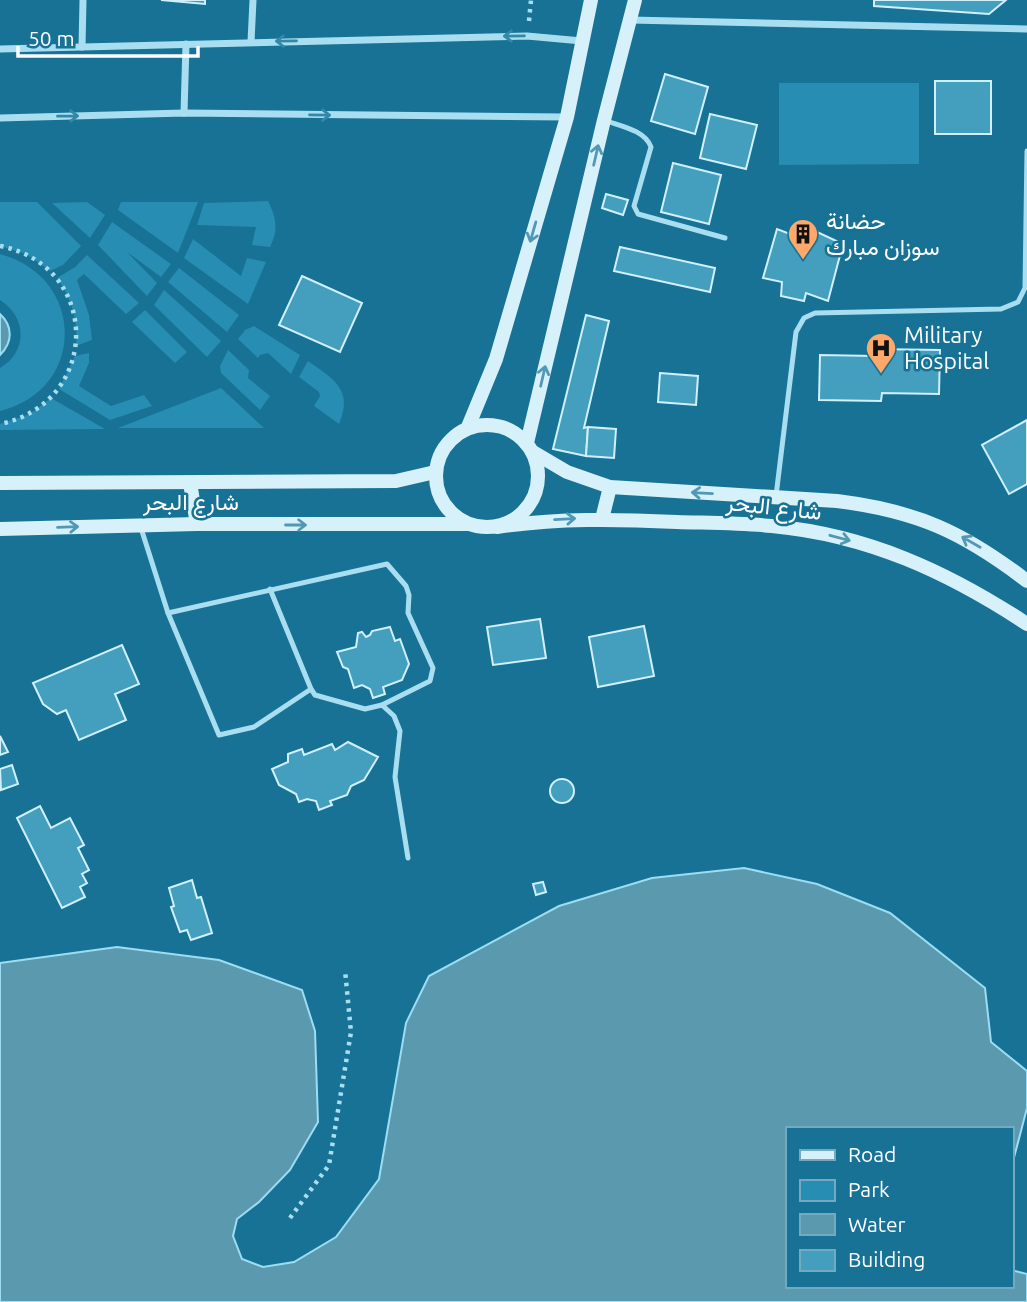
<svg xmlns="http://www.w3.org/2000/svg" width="1027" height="1302" font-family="Ubuntu,Vazirmatn,sans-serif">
<rect width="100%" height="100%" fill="#177295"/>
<g fill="#278db2">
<polygon points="779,83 919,83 919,164 779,165"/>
<path d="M 268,201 C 276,217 279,230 270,247 L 252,245 L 256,227 L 197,225 L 204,203 Z"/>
<polygon points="0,202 37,202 81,246 63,265 50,271 26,254 0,246"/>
<polygon points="87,202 105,215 90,238 52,203"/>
<polygon points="121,202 198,202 178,253 118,210"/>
<polygon points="112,222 171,264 161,277 127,252 157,283 147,296 98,245"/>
<polygon points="193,239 241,276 247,258 266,262 248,304 184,258"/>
<path d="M 0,254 C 86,277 87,390 0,411 L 0,368 C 28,352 27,317 0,300 Z"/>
<path d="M 87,255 L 139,303 L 126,314 L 84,274 L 77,280 L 89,315 L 92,340 L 76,346 C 78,320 72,299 57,278 L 75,267 Z"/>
<polygon points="179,268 239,315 227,332 168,282"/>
<polygon points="164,290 221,341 207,357 154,305"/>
<polygon points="145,310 187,352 175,363 132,322"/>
<polygon points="254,326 300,355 291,374 268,353 260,355 258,358 238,339 245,330"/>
<polygon points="228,350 249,370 248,378 270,396 260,410 221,373 220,366"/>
<polygon points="89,353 89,363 79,386 111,406 144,395 152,406 110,420 59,389 75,356"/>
<path d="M 308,361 C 333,379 354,389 339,424 L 314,406 L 320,396 L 319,392 L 299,377 Z"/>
<polygon points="221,388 264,428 118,428"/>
<polygon points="51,398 105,429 0,430 0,424 30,414"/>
</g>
<g fill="#5b99af" stroke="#9bddf3" stroke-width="2">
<path d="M 0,314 C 13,326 13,342 0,355 Z"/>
<polygon points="744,868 817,884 890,913 985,988 991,1042 1027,1071 1027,1108 1011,1169 1011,1129 787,1129 787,1286 1011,1286 1011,1270 1027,1274 1027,1302 0,1302 0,963 117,947 219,960 302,990 315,1031 318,1122 290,1170 259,1202 237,1219 233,1236 242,1259 263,1267 294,1262 336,1237 379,1179 406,1023 429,976 559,906 652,878"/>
</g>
<g fill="#449ebe" stroke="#d0f0fc" stroke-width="2">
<polygon points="161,0 205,0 205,4"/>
<polygon points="874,0 1006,0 989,14 874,6"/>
<polygon points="665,74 708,87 695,134 651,121"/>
<rect x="935" y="81" width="56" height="53"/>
<polygon points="710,114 757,125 746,169 700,158"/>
<polygon points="673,163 721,175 709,224 661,212"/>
<polygon points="606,194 628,200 623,215 602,208"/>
<polygon points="802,225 843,244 828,301 806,293 804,301 781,296 782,282 763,278 777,229 798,237"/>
<polygon points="620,247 715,268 710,292 614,271"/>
<polygon points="302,276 362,303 340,352 279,325"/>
<polygon points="586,315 609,321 584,428 588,427 586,456 553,449"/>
<polygon points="876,349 940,350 939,394 882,393 881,401 819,400 820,355 875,356"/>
<polygon points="660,373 698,376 696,405 658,402"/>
<polygon points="1027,420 1027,484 1009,494 982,445"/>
<polygon points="588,427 616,429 614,458 586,456"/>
<polygon points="540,619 546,658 493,665 487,627"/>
<polygon points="644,626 654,676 598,687 589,637"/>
<polygon points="390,627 395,641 400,639 409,664 402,680 383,687 385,694 373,698 370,689 362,685 354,688 348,669 343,667 337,652 356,647 358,633 362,632 366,637 370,635 372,631"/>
<polygon points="122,645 139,684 115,694 126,720 79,740 66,710 57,714 43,704 33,683"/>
<polygon points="0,736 8,752 0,755"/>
<polygon points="348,742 378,757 364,780 351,786 347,795 330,801 332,805 319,810 316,801 307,799 299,802 296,794 279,785 272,769 288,762 288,754 302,749 304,755 332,744 335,750"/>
<polygon points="12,765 18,784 1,790 0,769"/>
<circle cx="562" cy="791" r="12"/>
<polygon points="40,806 51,828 70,818 84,845 78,848 89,870 82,874 87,883 80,887 85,897 62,908 17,818"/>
<polygon points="192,880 197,898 201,897 212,933 191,940 187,930 180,932 171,907 174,906 169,888"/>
<polygon points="543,882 546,892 536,895 533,884"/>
</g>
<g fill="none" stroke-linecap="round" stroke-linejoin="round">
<g stroke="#a9def1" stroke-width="4.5" stroke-dasharray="3.5 5" stroke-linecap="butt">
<polyline points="529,21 531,0"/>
<path d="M 0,246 C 102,266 101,403 0,424"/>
<polyline points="290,1218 329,1165 351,1032 345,970"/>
</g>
<g stroke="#a9def1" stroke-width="5">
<path d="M 604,120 C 620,126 645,130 651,147 L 634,206 L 638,214 L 725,238"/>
<polyline points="776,496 796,332 804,318 815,313 1001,309 1018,302 1025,288 1027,151"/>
<polyline points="141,528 168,613 219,735 254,727 311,689 315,695 365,709 382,705 394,716 400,731 395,777 408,858"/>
<polyline points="270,589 311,689"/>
<polyline points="168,613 387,564 406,586 409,595 408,613 433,668 430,681 382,705"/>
</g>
<g stroke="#a9def1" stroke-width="7">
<polyline points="630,20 1027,29"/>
<polyline points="251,42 253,0"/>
<polyline points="82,47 83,0"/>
<polyline points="0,49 527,36 582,41"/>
<polyline points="184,113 186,44"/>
<polyline points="0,118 184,113 566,117"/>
</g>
<g stroke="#d7f1fb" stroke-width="14">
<circle cx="487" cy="476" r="51"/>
<polyline points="468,427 496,359 567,117 591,0"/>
<polyline points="527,443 604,120 635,0"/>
<path d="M 533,452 L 567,472 L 610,487 L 837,501 C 917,511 963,532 1027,581"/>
<polyline points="0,483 396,481 435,472"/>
<polyline points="190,483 197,524"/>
<polyline points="602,519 610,487"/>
<path d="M 497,527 C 558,518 616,519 677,522 C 709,523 741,523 772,526 C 868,535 948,572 1027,624"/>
<polyline points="0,529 197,524 467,524"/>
</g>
</g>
<defs><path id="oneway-shaft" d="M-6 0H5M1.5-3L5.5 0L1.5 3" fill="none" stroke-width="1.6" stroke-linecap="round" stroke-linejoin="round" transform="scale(1.75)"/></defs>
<g stroke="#3488a7">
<use href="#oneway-shaft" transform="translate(514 36) rotate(179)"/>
<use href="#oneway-shaft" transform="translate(286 41) rotate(179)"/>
<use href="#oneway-shaft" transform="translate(320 115) rotate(1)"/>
<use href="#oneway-shaft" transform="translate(68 116) rotate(-1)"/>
</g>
<g stroke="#5198b4">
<use href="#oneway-shaft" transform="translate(596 155) rotate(-77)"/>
<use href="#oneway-shaft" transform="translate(533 232) rotate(106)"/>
<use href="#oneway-shaft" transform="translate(543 376) rotate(-77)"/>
<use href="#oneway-shaft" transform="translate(702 493) rotate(-177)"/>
<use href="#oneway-shaft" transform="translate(565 519) rotate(-3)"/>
<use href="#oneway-shaft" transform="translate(296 525)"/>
<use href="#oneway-shaft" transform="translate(68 527) rotate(-2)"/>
<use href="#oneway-shaft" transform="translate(840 538) rotate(15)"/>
<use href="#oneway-shaft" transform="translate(971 542) rotate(-150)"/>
</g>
<defs>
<g id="building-pin" transform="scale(1.575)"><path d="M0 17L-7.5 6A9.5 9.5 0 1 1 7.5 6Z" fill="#ffa869" stroke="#177295"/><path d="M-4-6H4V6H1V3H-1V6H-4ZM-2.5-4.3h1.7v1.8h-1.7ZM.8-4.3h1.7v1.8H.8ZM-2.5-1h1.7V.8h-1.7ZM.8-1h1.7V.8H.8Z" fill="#111"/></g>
<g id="hospital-pin" transform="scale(1.575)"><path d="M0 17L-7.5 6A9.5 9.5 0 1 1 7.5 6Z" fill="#ffa869" stroke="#177295"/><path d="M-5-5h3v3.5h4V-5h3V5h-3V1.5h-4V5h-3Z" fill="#111"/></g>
</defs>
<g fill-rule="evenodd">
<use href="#building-pin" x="803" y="234"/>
<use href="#hospital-pin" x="881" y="348"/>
</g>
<g text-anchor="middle" stroke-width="5" stroke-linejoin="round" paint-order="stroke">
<g font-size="23" fill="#fff" stroke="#177295" text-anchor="start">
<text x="826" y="229">حضانة<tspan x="826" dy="26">سوزان مبارك</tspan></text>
<text x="904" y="343">Military<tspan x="904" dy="26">Hospital</tspan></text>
</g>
<g font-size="23" fill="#fff" stroke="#177295">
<text x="191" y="510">شارع البحر</text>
<text transform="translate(774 507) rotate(6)" y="8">شارع البحر</text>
</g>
</g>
<rect x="786" y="1127" width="228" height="161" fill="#177295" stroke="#74aabf" stroke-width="2"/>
<rect x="800" y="1150" width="35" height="10" fill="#d7f1fb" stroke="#74aabf" stroke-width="2"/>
<text x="848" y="1162" font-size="21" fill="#ffffff">Road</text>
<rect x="800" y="1180" width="35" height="21" fill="#278db2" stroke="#74aabf" stroke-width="2"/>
<text x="848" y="1197" font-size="21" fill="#ffffff">Park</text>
<rect x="800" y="1214" width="35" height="21" fill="#5b99af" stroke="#74aabf" stroke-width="2"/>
<text x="848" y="1232" font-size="21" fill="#ffffff">Water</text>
<rect x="800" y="1250" width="35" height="21" fill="#449ebe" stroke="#74aabf" stroke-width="2"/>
<text x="848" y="1267" font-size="21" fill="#ffffff">Building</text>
<path d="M18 46v10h180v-10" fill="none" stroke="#ffffff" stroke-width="3.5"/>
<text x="28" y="46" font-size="21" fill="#ffffff" stroke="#177295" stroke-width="5" paint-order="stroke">50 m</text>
</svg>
